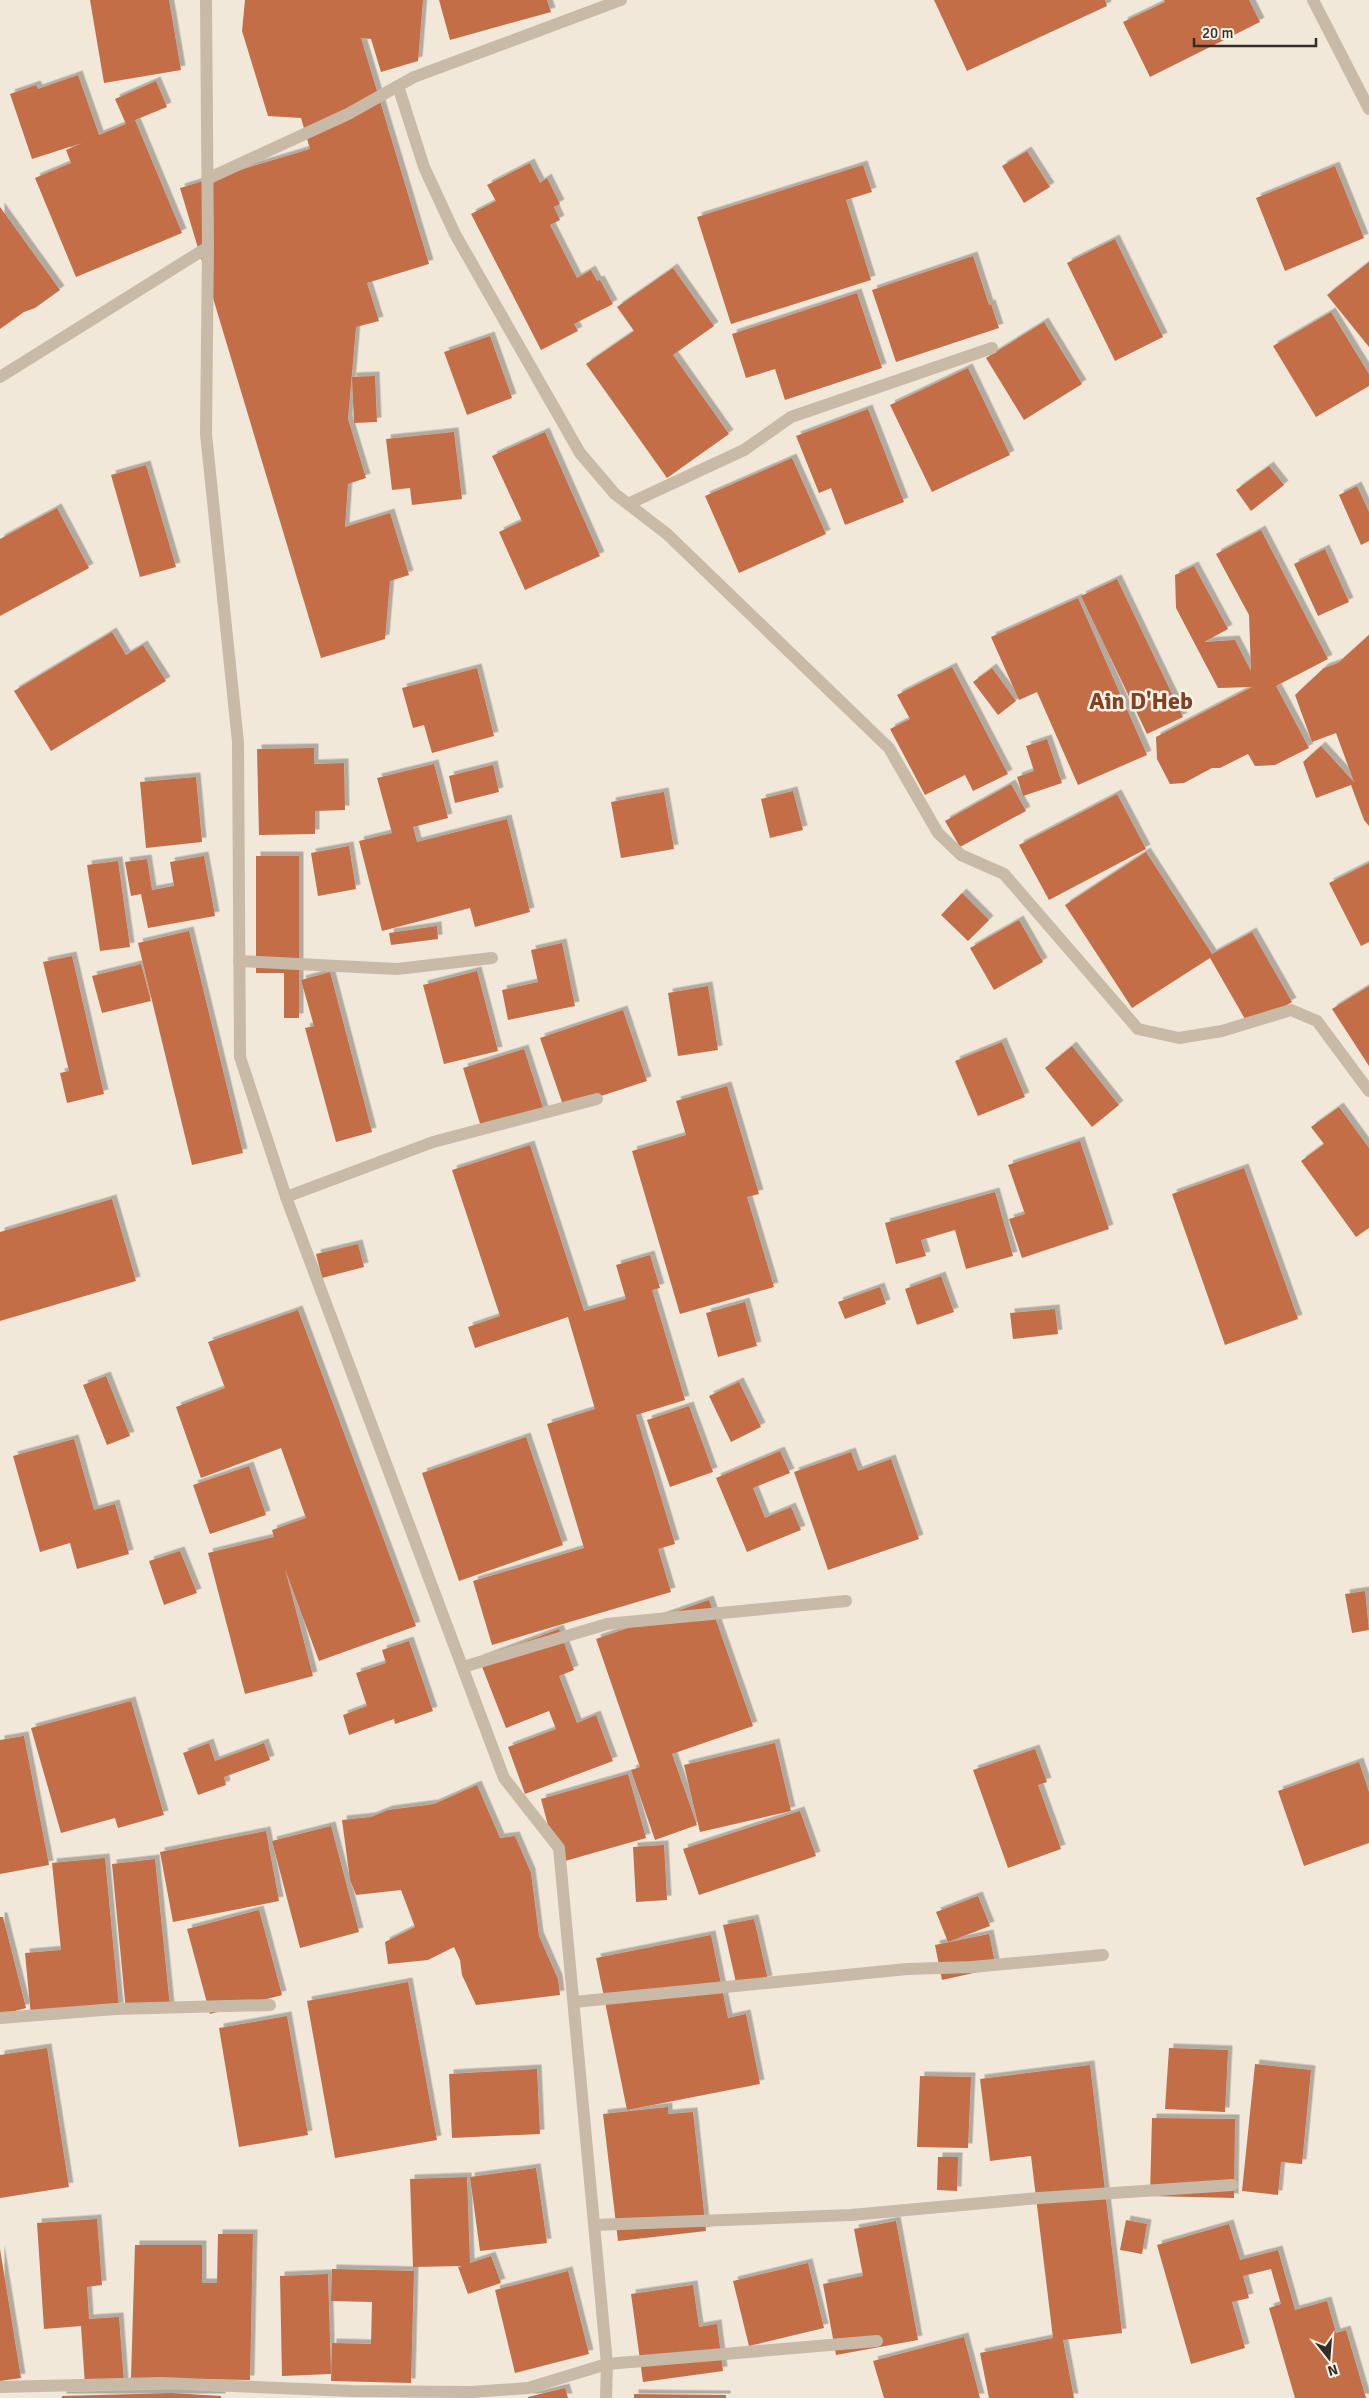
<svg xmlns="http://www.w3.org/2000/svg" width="1369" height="2398" font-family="Signika,sans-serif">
<defs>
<filter id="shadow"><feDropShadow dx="4.5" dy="-4.5" stdDeviation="0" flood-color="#0004"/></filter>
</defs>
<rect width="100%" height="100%" fill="#f1e8da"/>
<g fill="#c36e47" filter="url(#shadow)">
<polygon points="90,0 169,0 181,70 104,83"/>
<polygon points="245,0 423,0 418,61 381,72 371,39 361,38 429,264 367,283 379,321 356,327 348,419 366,478 348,484 345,527 390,513 409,575 390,581 385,639 321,658 180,188 310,149 301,118 268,116 242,31"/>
<polygon points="439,0 547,0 551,12 450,40"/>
<polygon points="934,0 1105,0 1107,6 967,71"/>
<polygon points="1164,0 1249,0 1260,22 1150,77 1123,22 1165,2"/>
<polygon points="78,75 99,135 126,124 115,99 156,81 167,107 135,120 182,233 76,277 35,178 71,163 66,150 82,143 32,159 10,94 36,85 38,89"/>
<polygon points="1027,151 1050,187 1024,203 1002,166"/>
<polygon points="530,163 540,183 547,178 560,204 554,207 560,220 550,225 577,278 591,270 597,281 600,280 613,304 574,324 578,331 541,350 471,214 496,201 487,185"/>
<polygon points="863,165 872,192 846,200 871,280 731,324 697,217"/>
<polygon points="1335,166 1364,238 1285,271 1256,198"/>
<polygon points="0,207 60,290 35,308 24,312 0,329"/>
<polygon points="1115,239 1163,337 1115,361 1067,263"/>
<polygon points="973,256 989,305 991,304 999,328 896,362 872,290"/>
<polygon points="1369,262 1369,347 1327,295"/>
<polygon points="673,268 714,326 673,355 729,434 667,478 586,364 634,331 617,307"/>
<polygon points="857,293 882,368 785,400 775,369 746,378 732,334"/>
<polygon points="1331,312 1369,374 1369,386 1316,417 1273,346"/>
<polygon points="1044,322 1082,384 1024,420 986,358"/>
<polygon points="490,336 512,398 467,415 444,352"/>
<polygon points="968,368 1010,455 932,492 890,405"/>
<polygon points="375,376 377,422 354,423 352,377"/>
<polygon points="868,409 904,502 845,525 831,488 819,493 796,436"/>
<polygon points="454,432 462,499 412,505 410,488 392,490 386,439"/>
<polygon points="545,432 600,556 525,590 499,532 522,521 492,456"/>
<polygon points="792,458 826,534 739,573 705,496"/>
<polygon points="146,465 176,567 140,577 111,475"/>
<polygon points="1269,466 1284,485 1251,511 1236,490"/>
<polygon points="1357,486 1369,512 1369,541 1361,545 1339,495"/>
<polygon points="57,508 89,568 0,616 0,539"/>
<polygon points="1261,530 1328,659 1276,686 1309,748 1275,765 1255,766 1248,754 1220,768 1212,768 1184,783 1170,784 1157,759 1156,737 1252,687 1218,688 1176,608 1175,575 1194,566 1228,629 1204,642 1235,640 1251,671 1249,615 1216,554"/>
<polygon points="1325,549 1349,602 1318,616 1294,564"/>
<polygon points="1117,579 1183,717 1147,734 1081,596"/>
<polygon points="1078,598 1147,755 1078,785 1037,692 1019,700 991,637"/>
<polygon points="112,632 126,655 143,645 166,681 51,751 14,691"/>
<polygon points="1369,635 1369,826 1364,820 1351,785 1316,798 1303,762 1321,746 1354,782 1336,733 1312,742 1295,695 1324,668 1338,663"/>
<polygon points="952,667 1008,774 973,791 965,775 925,795 890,729 910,719 897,695"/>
<polygon points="477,668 494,736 432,753 424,725 413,728 402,688"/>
<polygon points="992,668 1016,701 998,715 973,682"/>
<polygon points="1047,739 1062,783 1023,796 1017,777 1034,771 1026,746"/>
<polygon points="314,748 314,764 344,763 345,810 315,811 315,834 259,835 257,749"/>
<polygon points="434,764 448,818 413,827 417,842 507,819 530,912 475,927 470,908 382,931 359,841 392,833 377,778"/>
<polygon points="493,765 499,792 455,803 449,776"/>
<polygon points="196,777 202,842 146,848 140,782"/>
<polygon points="1011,784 1026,811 960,847 945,821"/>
<polygon points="793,791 803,830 770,838 761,799"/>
<polygon points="664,792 674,849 621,858 611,802"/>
<polygon points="1117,794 1146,849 1049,900 1019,845"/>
<polygon points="349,846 356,889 318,896 311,853"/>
<polygon points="1146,852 1212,954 1252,932 1292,1002 1249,1026 1210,958 1132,1008 1065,905"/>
<polygon points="204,856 215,916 148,928 141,894 131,896 125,862 147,859 152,890 174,886 170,862"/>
<polygon points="256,856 299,856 299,1018 284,1018 284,973 256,973"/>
<polygon points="118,861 130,947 100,951 87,865"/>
<polygon points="1369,863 1369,942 1361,946 1329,883"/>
<polygon points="962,893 989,920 968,941 941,915"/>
<polygon points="1019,920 1043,962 994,990 970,948"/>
<polygon points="437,926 438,939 391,945 389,933"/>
<polygon points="189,931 243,1153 192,1165 138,943"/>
<polygon points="562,943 575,1006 508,1020 502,990 538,982 531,950"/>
<polygon points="72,956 104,1094 67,1103 60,1073 69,1071 43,962"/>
<polygon points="141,964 151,1001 102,1013 92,976"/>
<polygon points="477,971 498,1051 444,1064 423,985"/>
<polygon points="330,972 372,1132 336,1142 305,1028 314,1026 301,980"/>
<polygon points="708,986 718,1050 678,1056 668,993"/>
<polygon points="1369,986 1369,1066 1332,1009"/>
<polygon points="623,1010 647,1081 564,1108 540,1038"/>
<polygon points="1002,1042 1025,1097 978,1116 955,1061"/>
<polygon points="1072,1046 1119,1105 1092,1127 1045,1068"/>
<polygon points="524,1049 544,1111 482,1130 463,1068"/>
<polygon points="727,1086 759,1194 747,1197 774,1287 680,1314 632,1151 686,1135 676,1101"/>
<polygon points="1339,1107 1369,1148 1369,1228 1356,1237 1301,1161 1324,1144 1311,1127"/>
<polygon points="1080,1141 1109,1229 1022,1258 1009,1219 1025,1214 1008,1165"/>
<polygon points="530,1145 584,1311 626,1299 616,1265 650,1255 660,1288 652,1290 685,1400 636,1415 675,1544 658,1549 671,1592 492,1645 473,1581 584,1548 547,1424 595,1409 568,1317 475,1348 468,1327 500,1316 452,1170"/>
<polygon points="1244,1168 1298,1319 1225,1345 1172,1194"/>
<polygon points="995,1192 1013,1256 966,1269 955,1230 921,1240 926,1256 896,1264 885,1223"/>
<polygon points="112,1199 136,1281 0,1321 0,1232"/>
<polygon points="358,1244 364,1267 322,1278 316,1254"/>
<polygon points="941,1276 954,1312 917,1325 905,1289"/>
<polygon points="880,1287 886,1304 845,1319 838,1302"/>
<polygon points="745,1302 757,1346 718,1357 706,1313"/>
<polygon points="1055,1309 1058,1334 1013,1339 1010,1313"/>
<polygon points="298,1310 416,1626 319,1661 285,1569 313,1676 245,1694 208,1553 274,1537 272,1530 306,1518 281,1448 201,1478 176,1407 225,1388 208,1342"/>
<polygon points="106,1376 130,1436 107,1445 83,1385"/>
<polygon points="739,1382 761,1427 731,1442 709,1396"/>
<polygon points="689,1406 713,1472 670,1487 647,1420"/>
<polygon points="526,1437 563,1545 459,1581 422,1473"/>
<polygon points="74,1439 94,1510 115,1504 129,1554 77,1569 70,1543 40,1552 13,1456"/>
<polygon points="780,1451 790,1473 753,1488 765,1518 791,1507 801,1530 747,1552 716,1478"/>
<polygon points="851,1452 858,1471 891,1459 919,1539 828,1570 794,1472"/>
<polygon points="249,1466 266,1515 210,1534 193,1485"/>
<polygon points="180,1551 197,1593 164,1605 149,1561"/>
<polygon points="1365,1591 1369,1630 1352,1633 1345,1594"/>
<polygon points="709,1600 753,1726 672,1754 697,1825 655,1840 631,1770 640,1767 596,1639"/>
<polygon points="559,1629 574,1670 559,1676 577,1723 596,1715 613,1761 525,1794 508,1747 556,1729 549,1711 506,1728 479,1659"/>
<polygon points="409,1641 433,1711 395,1724 394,1719 349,1735 343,1715 367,1706 356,1673 386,1663 382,1650"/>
<polygon points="131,1701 164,1815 118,1828 115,1818 61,1833 31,1728"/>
<polygon points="24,1736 49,1865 0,1874 0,1740"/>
<polygon points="209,1743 215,1761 264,1743 270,1760 224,1777 226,1785 198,1795 183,1753"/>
<polygon points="775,1743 791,1811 700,1832 684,1765"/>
<polygon points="1035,1749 1047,1782 1038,1785 1061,1849 1008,1868 973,1770"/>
<polygon points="1359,1762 1369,1792 1369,1843 1304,1866 1278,1791"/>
<polygon points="628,1774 646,1838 558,1863 541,1799"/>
<polygon points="477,1785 500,1838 515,1836 531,1873 539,1936 558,1979 560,1995 476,2005 462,1975 460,1960 454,1947 428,1960 388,1964 385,1942 415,1927 401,1890 356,1895 350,1880 342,1820 371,1817 388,1810 434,1804"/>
<polygon points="800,1811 816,1856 699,1895 683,1849"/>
<polygon points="331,1826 359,1932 300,1948 272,1841"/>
<polygon points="266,1831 279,1901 173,1922 160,1852"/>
<polygon points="664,1845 667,1900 636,1902 633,1847"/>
<polygon points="105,1858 119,2007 31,2016 25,1953 61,1950 52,1863"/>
<polygon points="155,1859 170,2007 126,2011 112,1864"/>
<polygon points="978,1896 990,1926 948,1942 936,1912"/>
<polygon points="259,1910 282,1995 210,2014 187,1929"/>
<polygon points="0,1917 3,1917 26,2008 0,2015"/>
<polygon points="754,1919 768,1980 737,1987 723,1925"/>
<polygon points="989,1934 996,1968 942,1980 935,1945"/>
<polygon points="711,1935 728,2018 746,2014 760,2084 627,2110 596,1958"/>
<polygon points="408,1982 437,2140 335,2158 307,2001"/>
<polygon points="287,2016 308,2135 239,2147 219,2028"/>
<polygon points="47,2048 69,2187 0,2198 0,2055"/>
<polygon points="1169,2048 1228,2050 1225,2112 1165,2109"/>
<polygon points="1255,2064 1311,2070 1302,2164 1281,2162 1278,2195 1242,2191"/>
<polygon points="1090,2065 1122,2333 1063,2340 1074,2398 989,2398 980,2353 1053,2338 1031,2156 990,2161 980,2079"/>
<polygon points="537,2069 540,2134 452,2138 449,2074"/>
<polygon points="920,2076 971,2077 968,2148 917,2147"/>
<polygon points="668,2107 668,2114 693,2112 706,2231 618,2241 603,2114"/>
<polygon points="1152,2118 1235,2119 1234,2198 1150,2196"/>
<polygon points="938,2157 958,2157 957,2191 937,2190"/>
<polygon points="536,2168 547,2243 480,2251 470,2177"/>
<polygon points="467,2177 470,2263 491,2256 501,2283 468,2294 458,2267 462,2266 413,2267 410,2179"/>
<polygon points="97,2219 102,2285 87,2287 89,2319 119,2317 124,2383 85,2385 81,2326 44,2329 37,2223"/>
<polygon points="1126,2220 1147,2224 1142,2254 1120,2250"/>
<polygon points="896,2221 918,2340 836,2355 823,2284 863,2276 854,2229"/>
<polygon points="1229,2224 1240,2260 1278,2250 1295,2310 1327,2301 1336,2333 1346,2330 1366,2398 1295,2398 1269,2308 1281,2304 1271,2269 1243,2276 1249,2298 1232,2302 1245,2348 1191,2364 1157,2245"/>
<polygon points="218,2234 253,2234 250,2380 131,2378 135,2245 202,2245 202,2283 217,2283"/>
<polygon points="0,2249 21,2378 0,2381"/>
<polygon points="808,2263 824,2328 749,2346 733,2281"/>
<polygon points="332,2269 414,2271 411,2383 331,2381 332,2343 371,2344 372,2302 331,2301"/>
<polygon points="568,2271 589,2354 515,2373 495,2290"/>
<polygon points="328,2274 331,2374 282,2376 280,2276"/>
<polygon points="693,2285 699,2327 717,2324 723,2371 643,2382 631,2294"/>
<polygon points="964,2337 980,2398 884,2398 873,2361"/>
<polygon points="565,2388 568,2398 528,2398 528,2397"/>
<polygon points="172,2393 221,2396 221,2398 62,2398 62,2396"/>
<polygon points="634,2394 726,2395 726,2398 634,2398"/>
</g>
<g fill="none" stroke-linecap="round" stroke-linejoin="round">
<g stroke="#c9b9a7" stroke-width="12">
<polyline points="206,0 208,247 206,434 238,742 240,1057 286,1197 504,1778 559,1848 607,2364 606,2398"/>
<polyline points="1313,0 1369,109"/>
<polyline points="398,86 424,167 455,234 580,453 615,494 667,534 889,748 938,833 961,855 1004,874 1138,1029 1179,1038 1222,1031 1291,1010 1317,1021 1369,1091"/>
<polyline points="207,179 348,114 414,77 621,0"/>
<polyline points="0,377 208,247"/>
<polyline points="628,504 744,450 791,417 992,348"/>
<polyline points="239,961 397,969 492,958"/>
<polyline points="286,1197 433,1142 597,1099"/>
<polyline points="463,1667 607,1624 846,1601"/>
<polyline points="574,2002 907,1969 972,1967 1103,1955"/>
<polyline points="0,2018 116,2009 270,2005"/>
<polyline points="595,2225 851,2215 1039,2198 1232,2185"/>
<polyline points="0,2387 161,2383 352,2391 471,2392 528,2388 607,2364 877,2341"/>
</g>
</g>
<g text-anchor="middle" stroke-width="5" stroke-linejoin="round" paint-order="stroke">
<g font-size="24" font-weight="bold" fill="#824122" stroke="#f9f2e7">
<text x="1141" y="709">Ain D'Heb</text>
</g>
</g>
<g transform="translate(1329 2358) rotate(163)" stroke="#f9f2e7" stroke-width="4" paint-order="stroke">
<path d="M0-4L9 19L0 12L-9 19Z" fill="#352d27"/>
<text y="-8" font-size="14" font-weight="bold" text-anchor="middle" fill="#352d27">N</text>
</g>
<path d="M1194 38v8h122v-8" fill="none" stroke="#352d27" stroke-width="2.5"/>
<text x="1202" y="38" font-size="15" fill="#352d27" stroke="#f9f2e7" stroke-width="4" paint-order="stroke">20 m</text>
</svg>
